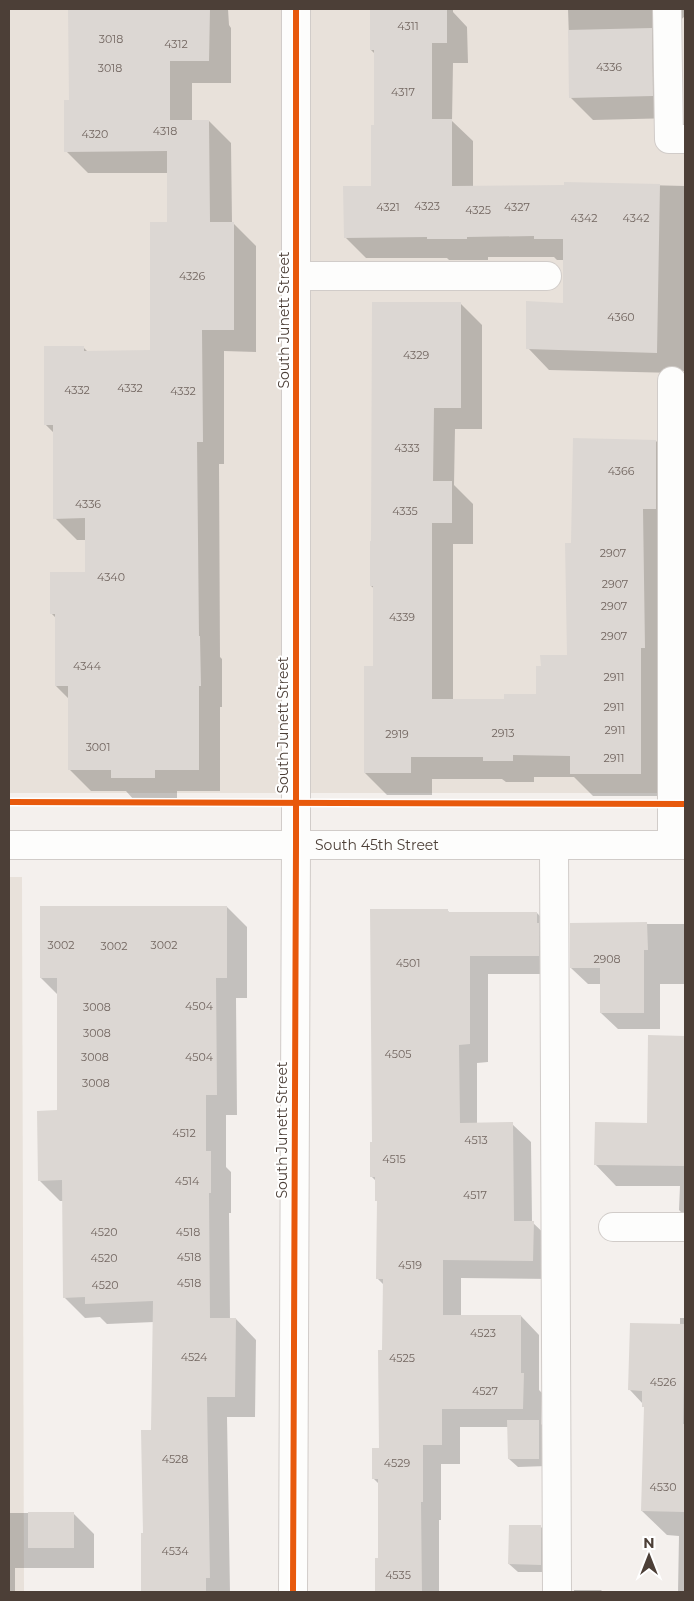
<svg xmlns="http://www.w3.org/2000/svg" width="694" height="1601" font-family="Montserrat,sans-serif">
<rect width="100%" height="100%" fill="#f4f0ed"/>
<g fill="#e8e1da">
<rect x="9" y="9" width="676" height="784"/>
<polygon points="9,877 22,877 24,1592 9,1592"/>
</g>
<g fill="#0003">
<polygon points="69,9 228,9 229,25 231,28 231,83 192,83 192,121 209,121 231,143 232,223 233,223 256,246 256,352 224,351 224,464 219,464 220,657 222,659 222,707 220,707 220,791 177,791 177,800 134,800 126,791 91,791 69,769 69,699 56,686 56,618 51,613 87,574 87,540 77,540 55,518 54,433 45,424 83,347 88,352 152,351 168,223 168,173 88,173 66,151 70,101"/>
<polygon points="371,9 453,9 453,12 467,27 468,63 453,63 452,121 473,141 473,187 565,186 565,183 685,186 685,371 677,371 677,373 549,370 528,348 564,304 564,260 557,260 554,257 488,257 488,260 449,260 447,258 366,258 345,237 372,187 376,126 375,54 371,50"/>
<polygon points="568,9 685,9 685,95 684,17 676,24 675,118 593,120 571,98"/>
<polygon points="460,303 482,325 482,429 455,429 454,485 473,504 473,544 453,544 453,701 505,701 538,695 568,656 572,544 656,441 678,463 663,796 593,796 574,777 534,777 534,782 506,782 502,779 432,779 432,795 387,795 365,773 375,667 375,589 371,586"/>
<polygon points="227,907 247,927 247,998 236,998 237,1115 226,1115 226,1167 231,1172 231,1213 229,1213 230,1319 236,1319 256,1340 255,1417 227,1417 230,1592 131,1592 142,1592 144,1534 152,1431 154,1322 107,1324 100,1317 85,1318 64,1297 63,1201 60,1201 39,1180 58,1112 58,995 41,978"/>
<polygon points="447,910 450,913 537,913 555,932 557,974 488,974 488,1062 477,1063 477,1124 512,1124 531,1142 532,1222 552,1241 551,1279 461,1278 461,1316 521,1316 539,1335 539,1390 542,1393 541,1424 546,1429 547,1466 518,1467 509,1459 509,1427 460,1427 460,1464 441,1464 441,1520 439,1520 439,1592 376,1592 376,1559 379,1559 379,1484 373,1478 381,1449 384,1285 377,1278 378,1202 376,1181 371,1176 373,1143"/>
<polygon points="571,924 685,924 685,984 660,984 660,1029 618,1029 601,1013 601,984 588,984 571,968"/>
<polygon points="649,1037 685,1037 685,1216 679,1210 680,1186 616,1186 595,1164 648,1124"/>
<polygon points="680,1318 685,1318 685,1592 678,1592 679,1536 667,1535 642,1511 645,1408 643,1404 630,1390 680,1325"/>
<polygon points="9,1513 73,1513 94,1534 94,1568 15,1568 15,1592 9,1592"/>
<polygon points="541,1527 549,1535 549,1572 518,1572 509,1564"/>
<polygon points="574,1590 601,1590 603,1592 574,1592"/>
</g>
<g fill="#dcd7d3">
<polygon points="68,9 210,9 209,61 170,61 170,120 209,120 210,222 234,222 234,330 202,330 203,442 197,442 199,636 200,636 201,686 199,686 199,770 155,770 155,778 111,778 111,770 68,770 68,686 55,686 55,614 50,614 50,572 85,572 85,518 53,519 53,425 44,425 44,346 84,346 84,351 150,350 150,222 167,222 167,151 64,152 64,100 69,100"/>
<polygon points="370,9 447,9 447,43 432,43 432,119 452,119 452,186 564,185 564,182 660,184 657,353 526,349 526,301 563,303 563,239 534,239 534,236 467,237 467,239 427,239 427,237 344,238 343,186 371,186 371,125 374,125 374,50 370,50"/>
<polygon points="652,28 653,96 569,98 568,30"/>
<polygon points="372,302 461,302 461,408 434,408 433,481 452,481 452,523 432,523 432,699 504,699 504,694 536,694 536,666 541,666 540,655 567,655 565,543 571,543 573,438 656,440 656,509 643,509 645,648 641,648 641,774 570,774 570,756 513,755 513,761 483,761 483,757 411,757 411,773 364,773 364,666 373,666 373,586 370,586 370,541 371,541"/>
<polygon points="40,906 227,906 227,978 216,978 217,1095 206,1095 206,1151 211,1151 211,1193 209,1193 210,1318 236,1318 235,1397 207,1397 210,1578 206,1578 206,1592 141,1592 141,1533 143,1533 141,1430 151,1430 153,1301 85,1304 85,1297 63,1298 62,1180 38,1181 37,1111 57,1110 57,978 40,978"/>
<polygon points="370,909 448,909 448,912 537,912 537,923 539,923 539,956 470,956 470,1044 459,1045 460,1123 513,1122 514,1221 534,1221 533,1261 443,1260 443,1315 521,1315 521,1373 524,1373 523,1409 442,1409 442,1445 423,1445 423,1502 421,1502 422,1592 375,1592 375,1558 378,1558 378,1479 372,1479 372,1448 379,1448 378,1350 382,1350 383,1279 376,1279 377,1201 375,1201 375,1177 370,1177 370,1142 372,1142"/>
<polygon points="647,922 648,950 644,950 644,1013 600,1013 600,968 570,968 570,923"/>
<polygon points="648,1035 685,1036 685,1166 594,1165 595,1122 647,1123"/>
<polygon points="630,1323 685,1324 683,1424 685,1424 684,1512 641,1511 644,1407 642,1407 642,1391 628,1390"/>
<polygon points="507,1420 539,1420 539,1459 508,1459"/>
<rect x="28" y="1512" width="46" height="36"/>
<polygon points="509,1525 541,1525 541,1565 508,1564"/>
</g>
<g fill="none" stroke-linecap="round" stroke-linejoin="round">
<g stroke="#d1ccc9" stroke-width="30">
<g id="minor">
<polyline points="667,9 669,139 685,139"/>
<polyline points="296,276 547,276"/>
<polyline points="672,381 672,845"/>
<path id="s1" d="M 9,845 L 685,845"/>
<polyline points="554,845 557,1592"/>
<polyline points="613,1227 685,1227"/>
<polyline points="293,1592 296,845 296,9"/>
</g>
</g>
<use href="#minor" stroke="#fdfdfc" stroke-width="28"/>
<g stroke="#fff" stroke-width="9">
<g id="cycleway">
<polyline points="9,802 685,804"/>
<polyline points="293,1592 296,845 296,9"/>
</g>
</g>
<use href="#cycleway" stroke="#e8590c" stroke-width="6"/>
</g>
<g text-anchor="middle" stroke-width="4" stroke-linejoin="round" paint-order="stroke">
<g font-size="11" fill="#726660">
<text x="408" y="30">4311</text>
<text x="111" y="43">3018</text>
<text x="176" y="48">4312</text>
<text x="609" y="71">4336</text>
<text x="110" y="72">3018</text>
<text x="403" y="96">4317</text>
<text x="165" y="135">4318</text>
<text x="95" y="138">4320</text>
<text x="427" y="210">4323</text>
<text x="388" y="211">4321</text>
<text x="517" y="211">4327</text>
<text x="478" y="214">4325</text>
<text x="584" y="222">4342</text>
<text x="636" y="222">4342</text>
<text x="192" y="280">4326</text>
<text x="621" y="321">4360</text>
<text x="416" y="359">4329</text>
<text x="130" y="392">4332</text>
<text x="77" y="394">4332</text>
<text x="183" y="395">4332</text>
<text x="407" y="452">4333</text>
<text x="621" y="475">4366</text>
<text x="88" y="508">4336</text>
<text x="405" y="515">4335</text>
<text x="613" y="557">2907</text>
<text x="111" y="581">4340</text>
<text x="615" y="588">2907</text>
<text x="614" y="610">2907</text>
<text x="402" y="621">4339</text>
<text x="614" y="640">2907</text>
<text x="87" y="670">4344</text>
<text x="614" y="681">2911</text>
<text x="614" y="711">2911</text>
<text x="615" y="734">2911</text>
<text x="503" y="737">2913</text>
<text x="397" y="738">2919</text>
<text x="98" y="751">3001</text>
<text x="614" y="762">2911</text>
<text x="61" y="949">3002</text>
<text x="164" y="949">3002</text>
<text x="114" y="950">3002</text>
<text x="607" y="963">2908</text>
<text x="408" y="967">4501</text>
<text x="199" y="1010">4504</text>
<text x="97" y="1011">3008</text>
<text x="97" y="1037">3008</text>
<text x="398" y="1058">4505</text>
<text x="95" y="1061">3008</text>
<text x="199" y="1061">4504</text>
<text x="96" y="1087">3008</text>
<text x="184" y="1137">4512</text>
<text x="476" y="1144">4513</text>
<text x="394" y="1163">4515</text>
<text x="187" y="1185">4514</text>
<text x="475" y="1199">4517</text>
<text x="104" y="1236">4520</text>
<text x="188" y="1236">4518</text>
<text x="189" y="1261">4518</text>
<text x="104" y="1262">4520</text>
<text x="410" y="1269">4519</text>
<text x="189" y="1287">4518</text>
<text x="105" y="1289">4520</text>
<text x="483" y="1337">4523</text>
<text x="194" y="1361">4524</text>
<text x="402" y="1362">4525</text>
<text x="663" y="1386">4526</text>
<text x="485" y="1395">4527</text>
<text x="175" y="1463">4528</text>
<text x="397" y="1467">4529</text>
<text x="663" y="1491">4530</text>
<text x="175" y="1555">4534</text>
<text x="398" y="1579">4535</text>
</g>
<g font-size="14" fill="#4c3f37" stroke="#fff">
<text transform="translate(284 320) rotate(-90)" y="5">South Junett Street</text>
<text transform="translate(283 725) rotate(-90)" y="5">South Junett Street</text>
<text dy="5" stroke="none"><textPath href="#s1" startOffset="368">South 45th Street</textPath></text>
<text transform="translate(282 1130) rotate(-90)" y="5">South Junett Street</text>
</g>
</g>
<rect width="694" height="1601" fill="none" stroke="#4c3f37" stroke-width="20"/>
<g transform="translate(649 1556)" stroke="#ffffff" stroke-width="4" paint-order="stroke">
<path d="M0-4L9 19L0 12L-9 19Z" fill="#4c3f37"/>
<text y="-8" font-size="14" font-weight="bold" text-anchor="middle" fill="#4c3f37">N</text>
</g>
</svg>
